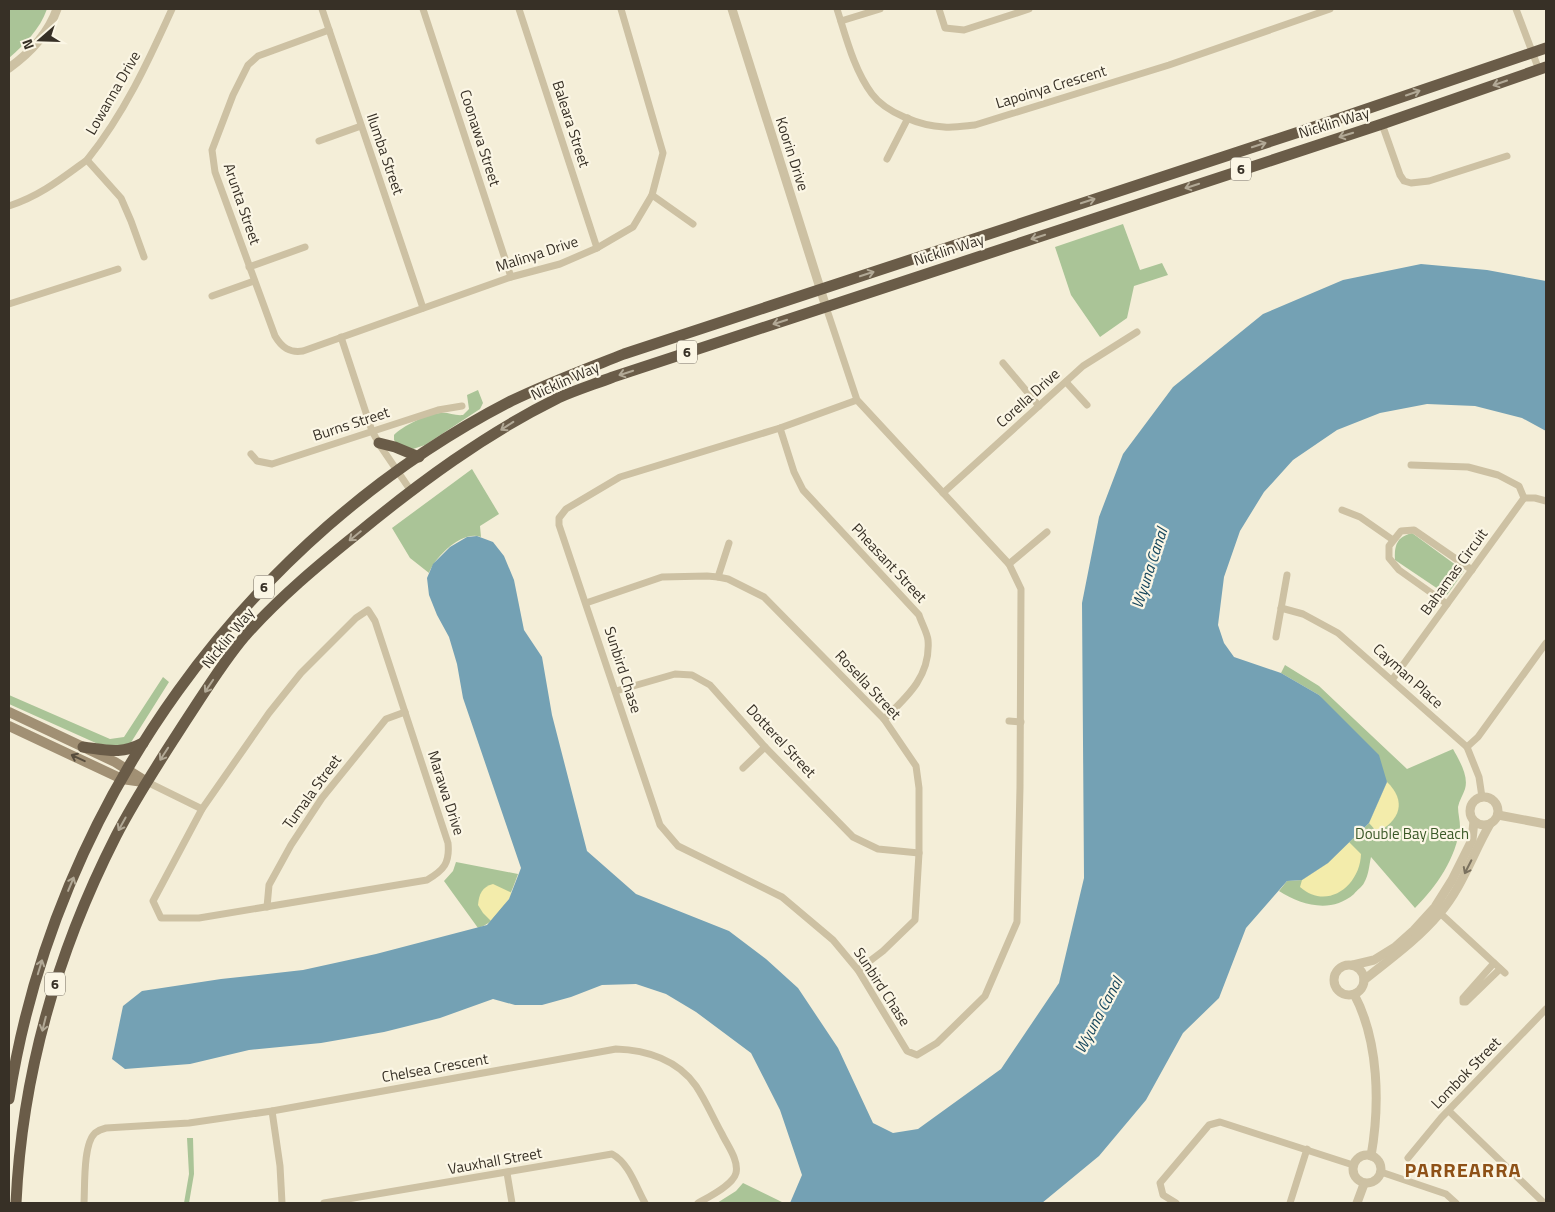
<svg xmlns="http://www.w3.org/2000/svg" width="1555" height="1212" font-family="'Titillium Web',sans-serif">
<rect width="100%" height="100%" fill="#f4eed8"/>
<g fill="#aac497">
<path d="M 9,9 L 47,9 C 40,29 25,44 9,58 Z"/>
<polygon points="1123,224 1140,270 1162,263 1168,275 1134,286 1127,318 1100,337 1071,295 1055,247"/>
<path d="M 478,390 L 483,403 L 480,409 L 425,445 L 413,449 L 398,445 L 394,440 L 394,435 C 401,427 429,413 440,413 C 448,412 455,416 463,415 L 469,409 L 467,395 Z"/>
<path d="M 472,469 L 499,514 L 480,526 L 481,537 C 462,530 435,557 429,573 L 410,558 L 392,528 Z"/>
<path d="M 1412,533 L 1464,571 L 1447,595 L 1395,560 C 1394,545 1397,537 1412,533 Z"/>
<path d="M 1285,665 L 1319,686 L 1407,769 L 1453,749 C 1459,760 1469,776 1465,789 C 1463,795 1459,801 1458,807 C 1458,814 1460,820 1460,827 C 1456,858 1437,886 1415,908 L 1371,857 C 1369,866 1369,874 1364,883 C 1362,887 1357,890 1354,894 C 1331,914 1301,905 1279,891 L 1287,881 L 1302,880 L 1328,863 L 1369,823 L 1387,782 L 1319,695 L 1281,673 Z"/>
<polygon points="163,677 169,682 130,744 125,747 98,744 9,704 9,695 110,739 124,737"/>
<path d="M 456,862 L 518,874 C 511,894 500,922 478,928 L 444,881 L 453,871 Z"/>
<polygon points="187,1138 193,1138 194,1174 189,1203 184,1203 189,1174"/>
<polygon points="743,1183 784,1203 717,1203 736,1191"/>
</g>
<g fill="#f3ecab">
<path d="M 1387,782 C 1407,801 1400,821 1377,832 L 1369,823 Z"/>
<path d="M 1349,842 L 1361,854 C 1360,886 1327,911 1300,887 L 1302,880 L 1328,863 Z"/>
<path d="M 493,884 L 512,893 L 509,899 L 491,921 L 483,913 L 478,905 C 479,894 482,887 493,884 Z"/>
</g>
<polygon fill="#74a1b4" points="1421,264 1487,270 1546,281 1546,431 1522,418 1475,406 1427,404 1380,413 1337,430 1293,460 1264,492 1240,531 1224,577 1218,625 1224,643 1234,657 1281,673 1319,695 1379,755 1387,782 1369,823 1328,863 1302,880 1287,881 1246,928 1219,998 1183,1033 1146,1100 1099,1156 1042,1203 790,1203 802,1175 780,1110 751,1053 696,1012 666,994 636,984 602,985 571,997 542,1005 515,1005 493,999 440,1018 384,1032 321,1043 249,1050 190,1064 125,1069 112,1059 123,1006 142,991 221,979 303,970 376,954 487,925 509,899 521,868 463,698 457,664 449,637 437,615 429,595 427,578 433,564 450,547 467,537 477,536 493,542 504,556 514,580 524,630 542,657 552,715 587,851 636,894 729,931 766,959 798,988 838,1048 873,1123 893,1133 918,1129 1001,1069 1059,983 1084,878 1082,603 1099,517 1123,454 1173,387 1263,314 1343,280"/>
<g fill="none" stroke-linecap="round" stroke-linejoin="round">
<g stroke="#cdc1a3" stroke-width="7">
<polyline points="322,9 423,308"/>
<polyline points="423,9 511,277"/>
<polyline points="519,9 597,248"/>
<path d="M 837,9 C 846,37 854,70 872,94 C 886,113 921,126 944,127 C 954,128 965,126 975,125 L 1169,65 L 1330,9"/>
<polyline points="939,9 945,28 964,30 1029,9"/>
<polyline points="1516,9 1539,70"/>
<polyline points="841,21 880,9"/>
<path d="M 329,30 L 258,56 L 248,65 L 233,95 L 212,150 L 215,172 L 275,336 C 282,348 290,353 303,351 L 511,277 L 560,264 L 597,248 L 633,227 L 652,195 L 663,153 L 621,9"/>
<polyline points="1382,124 1400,175 1404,181 1411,183 1429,181 1507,156"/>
<polyline points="319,141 361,126"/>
<polyline points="887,159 908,118"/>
<polyline points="87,160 121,198 131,221 144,257"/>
<polyline points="652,195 693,224"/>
<path d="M 9,206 C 40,196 61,179 87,160 C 124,114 148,62 172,9"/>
<polyline points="249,267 305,247"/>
<polyline points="212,296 254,281"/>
<polyline points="9,304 118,269"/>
<polyline points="826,307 857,400 1009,564 1021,589 1020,787 1017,922 985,996 937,1043 917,1055 907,1051 858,970 833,940 782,897 678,846 660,825 559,525 559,518 566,509 620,477 780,428 857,400"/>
<polyline points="341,337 372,431 381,447 411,491"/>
<polyline points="1003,363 1039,406"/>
<polyline points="1066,382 1087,405"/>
<path d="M 780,428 L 794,472 L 803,490 L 919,615 C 921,622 927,632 928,640 C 931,676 907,697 884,719"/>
<polyline points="251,454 257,461 272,464 438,410 462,406"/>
<polyline points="1411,465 1468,467 1498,475 1519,486 1524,498"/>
<polyline points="943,493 1083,366 1137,332"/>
<polyline points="1524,498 1535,498 1546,501"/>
<polyline points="1342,510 1360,517 1393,540"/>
<polyline points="1009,564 1047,532"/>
<polyline points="718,577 729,543"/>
<polyline points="586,603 662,577 707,576 718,577 728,579 764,597 884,719 916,766 919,788 919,853 915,920 883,951 858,970"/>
<polyline points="1447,604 1399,570 1389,558 1389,546 1401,531 1414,530 1472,570"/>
<polyline points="1281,608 1303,614 1338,633 1467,747 1479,777 1482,797"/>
<path d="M 368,610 L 375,621 L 448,843 C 450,863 444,870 427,880 L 199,918 L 161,918 L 153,901 L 202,809 L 269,713 L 301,673 L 356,618 Z"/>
<polyline points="1276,637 1287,575"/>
<polyline points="1392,680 1524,498"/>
<polyline points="616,691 675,674 692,675 710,685 765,747 853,837 878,849 919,853"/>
<polyline points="1009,721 1021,722"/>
<polyline points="1467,747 1478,737 1546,643"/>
<polyline points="743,768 765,747"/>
<polyline points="147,782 202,809"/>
<polyline points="267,907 269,885 291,845 322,798 386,719 405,712"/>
<polyline points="1440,913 1505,973"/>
<polyline points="1494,963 1463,998 1463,1002 1466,1002 1500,969"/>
<polyline points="272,1111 280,1166 282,1203"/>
<polyline points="1449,1111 1544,1203"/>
<polyline points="1408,1158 1441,1118 1546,1009"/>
<polyline points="1381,1172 1446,1194 1456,1203"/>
<polyline points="507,1173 512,1203"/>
<path d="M 84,1203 C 85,1186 83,1144 95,1133 C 99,1130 102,1129 106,1128 L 189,1123 L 272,1111 L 616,1049 C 647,1050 678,1060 696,1086 C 706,1101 713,1118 722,1134 C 727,1145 739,1160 736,1173 C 733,1185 709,1197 698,1203"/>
<path d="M 324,1203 L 612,1154 C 629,1163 636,1187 645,1203"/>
<polyline points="1176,1203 1163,1195 1160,1183 1209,1125 1220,1122 1353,1165"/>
<polyline points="1290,1203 1307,1149"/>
</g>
<g stroke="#cdc1a3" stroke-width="9">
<polyline points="732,9 826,307"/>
<path d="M 9,68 C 30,53 48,34 57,9"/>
<circle cx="1484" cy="811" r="14"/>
<polyline points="1498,815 1546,824"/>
<circle cx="1349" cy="980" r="15"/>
<polyline points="1353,965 1374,960 1395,947 1414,930 1435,907 1452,880 1472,840 1474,821"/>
<path d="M 1364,980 C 1390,959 1417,940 1439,914 C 1462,888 1473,853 1490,824"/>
<path d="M 1354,994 C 1379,1041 1380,1105 1371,1156"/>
<circle cx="1367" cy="1169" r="14"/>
<polyline points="1357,1203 1364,1184"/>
</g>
<g stroke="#a19074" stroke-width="10">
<polyline points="9,712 115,762 147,782"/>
<polyline points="9,726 122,779 143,782"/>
</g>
<g stroke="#6a5c48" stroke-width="11">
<polyline points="379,443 395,447 419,457"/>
<path d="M 83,747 C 107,750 120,755 143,743"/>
<path d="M 9,1099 C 54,806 247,537 511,401 C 548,383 586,369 624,354 L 1299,132 L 1546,48"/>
<path d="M 16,1203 C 22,1075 58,950 116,836 C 136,797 160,761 183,725 C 203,695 222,663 245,636 C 279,598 317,566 357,534 C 419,483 485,434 558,398 C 576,390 595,384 613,377 L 1382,124 L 1546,67"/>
</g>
</g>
<defs><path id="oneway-shaft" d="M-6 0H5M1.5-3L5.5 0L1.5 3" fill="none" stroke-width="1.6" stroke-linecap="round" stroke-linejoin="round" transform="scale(1.25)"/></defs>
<g stroke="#b2a996">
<use href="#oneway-shaft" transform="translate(1500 83) rotate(161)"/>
<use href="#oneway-shaft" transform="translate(1413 93) rotate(-19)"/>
<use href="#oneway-shaft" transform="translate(1346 135) rotate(163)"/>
<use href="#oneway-shaft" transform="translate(1259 145) rotate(-18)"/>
<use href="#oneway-shaft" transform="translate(1192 186) rotate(162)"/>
<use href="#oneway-shaft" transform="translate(1088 201) rotate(-18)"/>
<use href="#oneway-shaft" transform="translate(1038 237) rotate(162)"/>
<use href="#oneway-shaft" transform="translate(867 274) rotate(-18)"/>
<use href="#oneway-shaft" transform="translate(780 322) rotate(162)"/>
<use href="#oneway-shaft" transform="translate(626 373) rotate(162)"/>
<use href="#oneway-shaft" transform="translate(507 426) rotate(147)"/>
<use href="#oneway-shaft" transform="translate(355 536) rotate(141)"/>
<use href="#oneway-shaft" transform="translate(209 686) rotate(124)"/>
<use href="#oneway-shaft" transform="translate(164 754) rotate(123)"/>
<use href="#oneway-shaft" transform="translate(122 824) rotate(119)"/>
<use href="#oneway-shaft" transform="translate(71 884) rotate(-67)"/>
<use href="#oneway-shaft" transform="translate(40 967) rotate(-73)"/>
<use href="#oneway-shaft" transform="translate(44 1024) rotate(104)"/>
</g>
<use stroke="#574d3d" href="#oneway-shaft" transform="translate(78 758) rotate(-155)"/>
<use stroke="#7a715e" href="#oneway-shaft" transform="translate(1468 867) rotate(117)"/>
<g text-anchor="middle" stroke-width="4.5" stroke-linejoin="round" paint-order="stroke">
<g fill="#fbf6e5" stroke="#726b5f" stroke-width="1">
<rect x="1231" y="157.5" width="20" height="23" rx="4"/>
<rect x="677" y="340.5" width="20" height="23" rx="4"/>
<rect x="254" y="575.5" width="20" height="23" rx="4"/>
<rect x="45" y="972.5" width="20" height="23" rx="4"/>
</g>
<g font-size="14" font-weight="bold" fill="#373026">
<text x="1241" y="174">6</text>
<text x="687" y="357">6</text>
<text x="264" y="592">6</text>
<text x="55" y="989">6</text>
</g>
<g font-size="15" fill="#373026" stroke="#fbf6e5">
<text transform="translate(1051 87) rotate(-17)" y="5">Lapoinya Crescent</text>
<text transform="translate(113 93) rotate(-60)" y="5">Lowanna Drive</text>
<text transform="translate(1334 123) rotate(-17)" y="5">Nicklin Way</text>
<text transform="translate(571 124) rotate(72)" y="5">Baleara Street</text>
<text transform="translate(480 138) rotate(72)" y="5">Coonawa Street</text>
<text transform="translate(385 154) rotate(71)" y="5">Ilumba Street</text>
<text transform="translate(792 154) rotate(72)" y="5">Koorin Drive</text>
<text transform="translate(242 204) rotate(71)" y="5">Arunta Street</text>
<text transform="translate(949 250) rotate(-18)" y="5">Nicklin Way</text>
<text transform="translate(537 254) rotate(-18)" y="5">Malinya Drive</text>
<text transform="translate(565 381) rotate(-24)" y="5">Nicklin Way</text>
<text transform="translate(1028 398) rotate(-42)" y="5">Corella Drive</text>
<text transform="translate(351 424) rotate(-18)" y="5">Burns Street</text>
<text transform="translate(889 563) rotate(47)" y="5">Pheasant Street</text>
<text transform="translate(1454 572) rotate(-54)" y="5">Bahamas Circuit</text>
<text transform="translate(228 638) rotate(-51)" y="5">Nicklin Way</text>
<text transform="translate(623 670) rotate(72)" y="5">Sunbird Chase</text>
<text transform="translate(1408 676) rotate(42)" y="5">Cayman Place</text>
<text transform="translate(868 685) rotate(47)" y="5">Rosella Street</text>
<text transform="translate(781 741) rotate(47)" y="5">Dotterel Street</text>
<text transform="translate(312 792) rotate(-54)" y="5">Tumala Street</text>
<text transform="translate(446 793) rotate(72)" y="5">Marawa Drive</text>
<text transform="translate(882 987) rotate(57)" y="5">Sunbird Chase</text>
<text transform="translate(435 1068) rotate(-10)" y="5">Chelsea Crescent</text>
<text transform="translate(1466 1073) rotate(-46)" y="5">Lombok Street</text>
<text transform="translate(495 1161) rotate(-10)" y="5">Vauxhall Street</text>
</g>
<g font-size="15" fill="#3a5827" stroke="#fbf6e5">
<text x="1412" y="839">Double Bay Beach</text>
</g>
<g font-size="16" font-style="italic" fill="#17475d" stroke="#fbf6e5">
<text transform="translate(1149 568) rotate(-72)" y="6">Wyuna Canal</text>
<text transform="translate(1098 1015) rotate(-62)" y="6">Wyuna Canal</text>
</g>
<g font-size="20" font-weight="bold" letter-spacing="1" fill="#8e5117" stroke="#fbf6e5">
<text x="1463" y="1177">PARREARRA</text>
</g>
</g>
<rect width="1555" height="1212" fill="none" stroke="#373026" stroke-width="20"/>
<g transform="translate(40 40) rotate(250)" stroke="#fbf6e5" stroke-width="4" paint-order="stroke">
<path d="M0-4L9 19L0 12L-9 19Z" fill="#373026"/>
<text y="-8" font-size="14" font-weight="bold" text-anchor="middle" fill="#373026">N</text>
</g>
</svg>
